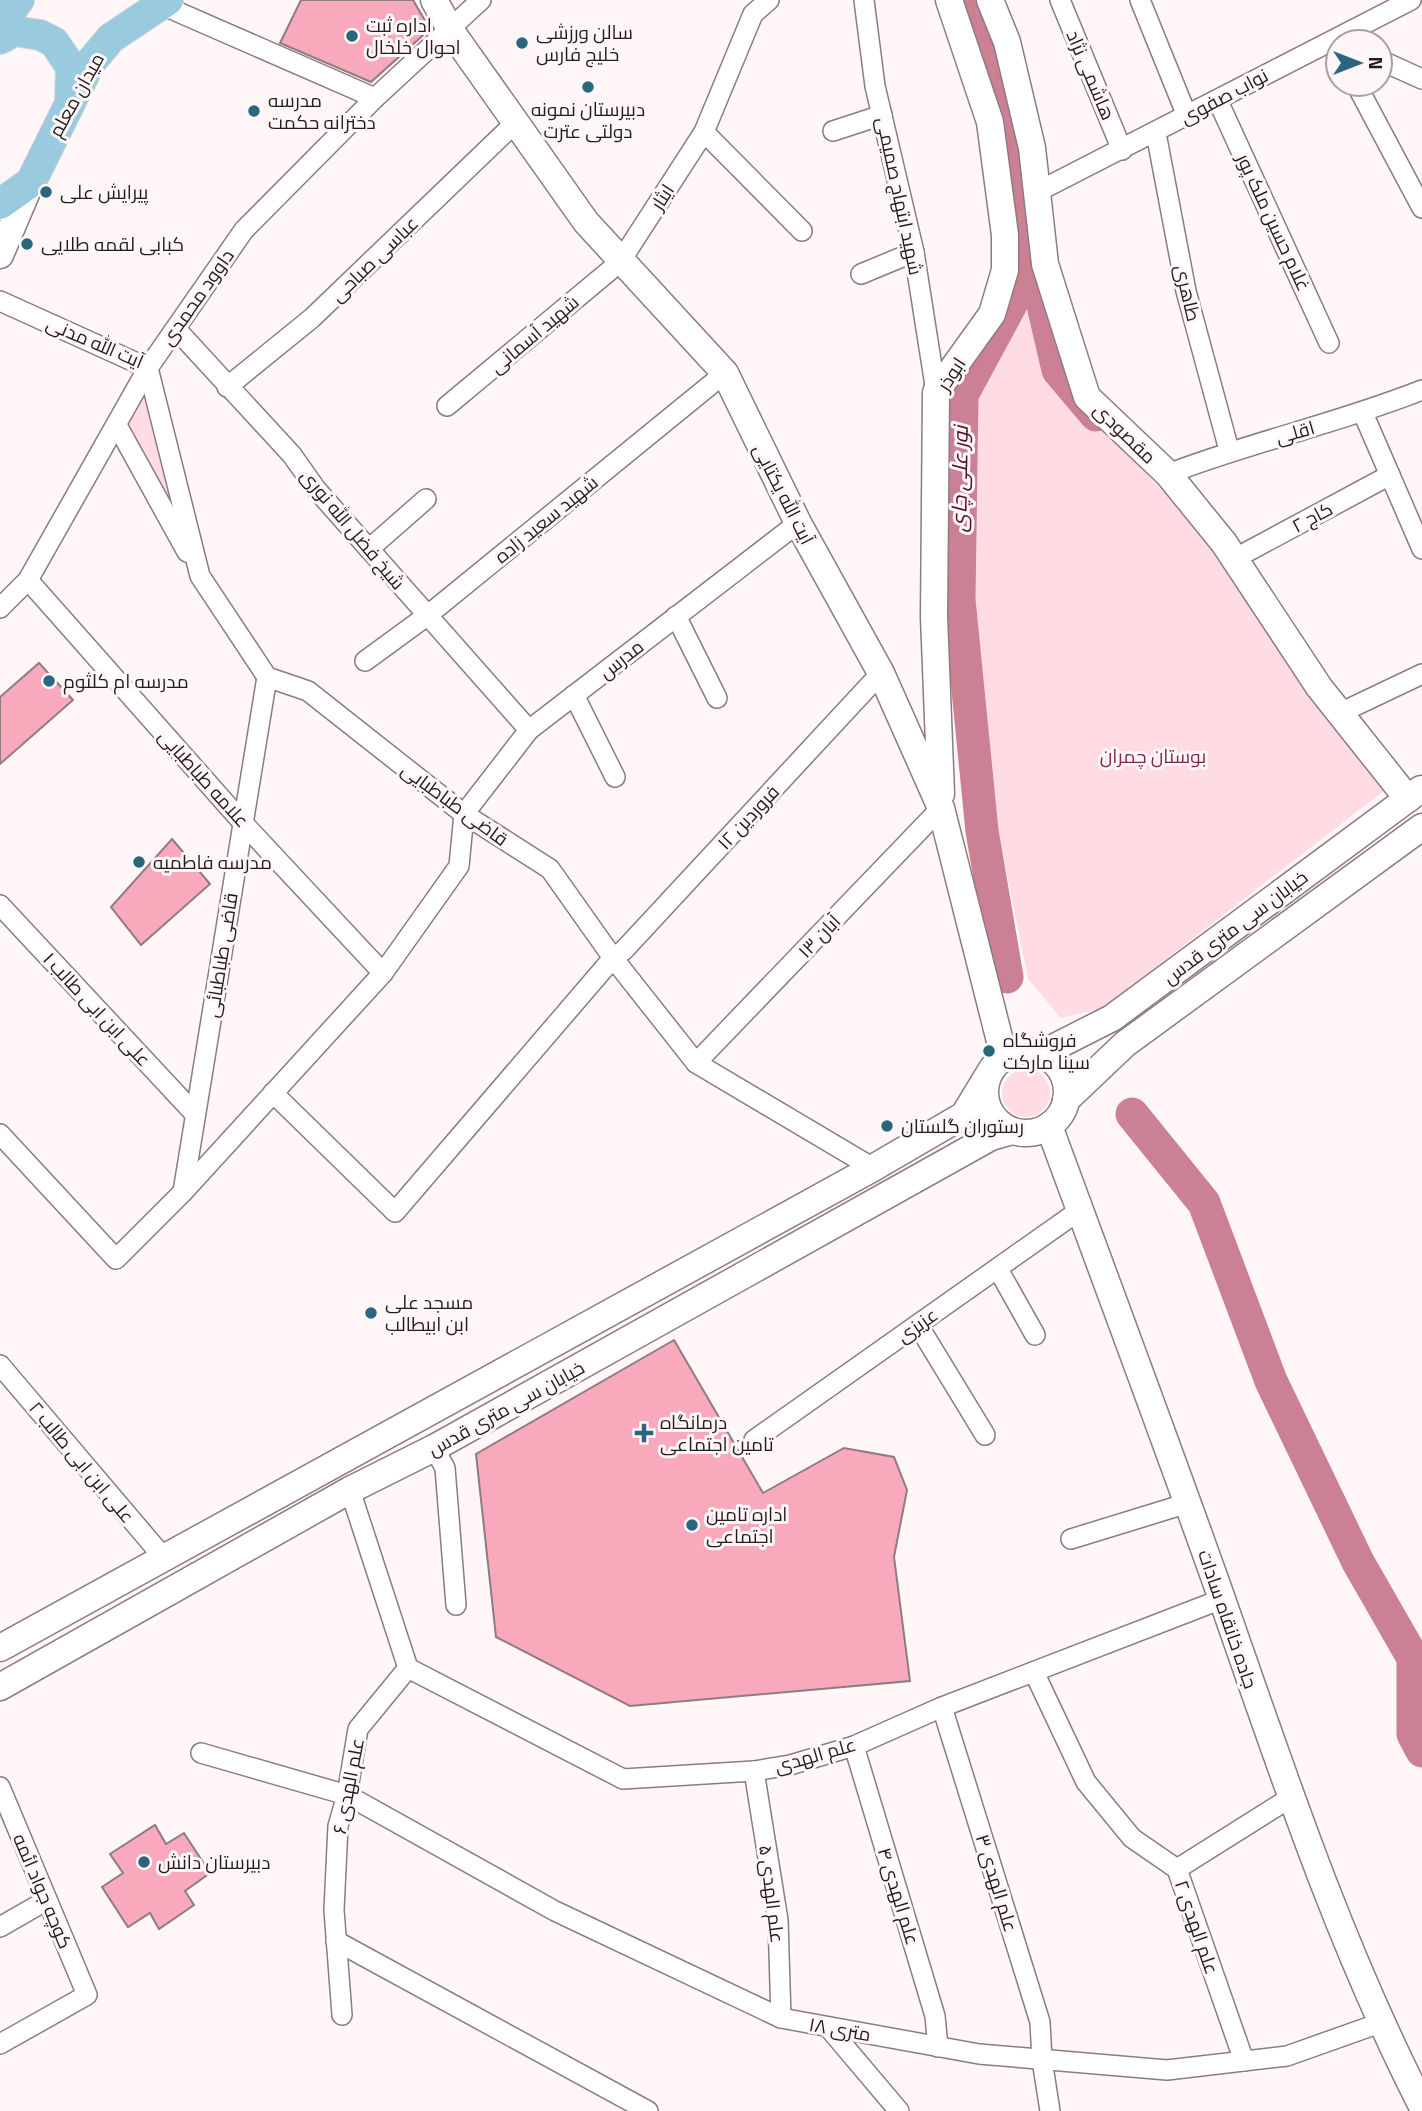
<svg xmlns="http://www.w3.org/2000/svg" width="1422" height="2111" font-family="'Titillium Web',Cairo,sans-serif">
<rect width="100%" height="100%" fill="#fff6f8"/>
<g fill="#ffdce3">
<polygon points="1022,310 1043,317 1074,362 1095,418 1230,564 1385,790 1103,1008 1061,1018 1028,979 976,721 968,409"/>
<polygon points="147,386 186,542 124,428"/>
<circle cx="1026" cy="1093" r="24"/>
</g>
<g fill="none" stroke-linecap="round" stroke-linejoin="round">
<g stroke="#cc8093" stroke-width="33">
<polyline points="972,0 992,46 1026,240 1016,295 962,395 959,600 982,831 1007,977"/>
<polyline points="1033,262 1058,370 1096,415"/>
<polyline points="1132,1114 1204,1203 1271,1381 1358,1562 1413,1658 1413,1734 1422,1751"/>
</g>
</g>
<g fill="#f9a9bc" stroke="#8f7c80" stroke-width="2">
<polygon points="301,0 413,0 430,29 371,82 280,43"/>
<polygon points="39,663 73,700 0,764 0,697"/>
<polygon points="172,839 210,884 141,945 111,907"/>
<polygon points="674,1340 763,1493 844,1448 894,1457 907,1490 894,1557 910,1681 630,1706 496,1637 476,1454"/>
<polygon points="155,1825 166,1844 184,1833 210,1873 185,1891 194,1905 159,1929 150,1913 128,1927 102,1887 123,1873 110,1854"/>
</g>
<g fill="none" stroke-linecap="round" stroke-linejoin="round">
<g stroke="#8d7b7e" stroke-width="22">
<g id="street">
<polyline points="864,0 875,86 914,252 936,392"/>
<polyline points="1060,0 1122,150"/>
<polyline points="1140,0 1187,116"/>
<polyline points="162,5 375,98"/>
<polyline points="1380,60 1422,79"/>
<polyline points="1356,84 1422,208"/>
<polyline points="1218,101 1329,343"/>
<polyline points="833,131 882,115"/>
<polyline points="704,132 802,231"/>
<polyline points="1156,133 1186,291 1229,450"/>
<polyline points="1037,192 1411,0"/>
<polyline points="861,274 914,252"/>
<polyline points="0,301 148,368"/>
<polyline points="176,329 292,455 316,489 529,730"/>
<polyline points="148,368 200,576 267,677 308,691 464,814 550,869 613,958 696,1063 873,1168"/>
<polyline points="227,387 312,318 515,123"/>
<polyline points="447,406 620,262 704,132 753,14 769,0"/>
<polyline points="1363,413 1422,549"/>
<polyline points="118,427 187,552"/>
<path d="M 1168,474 C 1251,442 1339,423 1422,390"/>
<polyline points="369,549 426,499"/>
<polyline points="1234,559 1390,475"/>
<polyline points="28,580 243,823 383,973"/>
<polyline points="0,608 28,580 148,368 244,230 375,98 481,0"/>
<polyline points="676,616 717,698"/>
<polyline points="365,661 428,615 725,373"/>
<polyline points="574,695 615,777"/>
<polyline points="1340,713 1422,674"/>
<polyline points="464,814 529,730 798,523"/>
<polyline points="0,905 194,1113"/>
<polyline points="696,1063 941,808"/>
<polyline points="273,1093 395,1212 613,958 624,950 881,673"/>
<polyline points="0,1134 116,1259 183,1192 383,973 459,866 464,814"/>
<polyline points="183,1192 267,677"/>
<polyline points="998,1269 1035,1335"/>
<polyline points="918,1325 985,1435"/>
<polyline points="0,1365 164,1558"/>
<polyline points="754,1440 1080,1210"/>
<polyline points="434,1448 445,1468 456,1605"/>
<polyline points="350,1490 408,1668"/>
<polyline points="1071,1539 1188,1503"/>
<polyline points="408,1668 623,1779 754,1771 790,1765 854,1746 942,1707 1222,1599"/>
<polyline points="1034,1672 1086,1782 1132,1838 1177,1869 1244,2061"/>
<polyline points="942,1707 1040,2022 1042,2060 1050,2111"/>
<polyline points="854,1746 935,2016 938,2047"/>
<polyline points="201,1753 347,1795 555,1911 781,2018 979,2054 1167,2070 1287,2056 1380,2023"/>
<polyline points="754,1771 778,1920 781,2018"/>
<polyline points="0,1787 87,1995 0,2044"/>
<polyline points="1177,1869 1290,1798"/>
<polyline points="0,1927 47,1900"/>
<polyline points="336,1941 648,2111"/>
<polyline points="342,2015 334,1910 338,1826 347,1795 358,1729 408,1668"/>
<polyline points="828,2027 899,2111"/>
</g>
</g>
<g stroke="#8d7b7e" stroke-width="29">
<g id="secondary">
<polyline points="434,0 451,31 586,222 725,373 798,523 881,673 941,808 1004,1057"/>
<polyline points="990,0 1007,42 1032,148 1045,264 1087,397 1168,474 1224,543 1319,687 1408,799"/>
<polyline points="0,255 31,182"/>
<polyline points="941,794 934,617 936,392 992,314 1005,270 1005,235 990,122 949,0"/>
<circle cx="1026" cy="1092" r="41"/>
<polyline points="1041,1054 1112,1018 1421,789"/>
<polyline points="1066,1100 1125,1044 1422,827"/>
<path d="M 1049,1126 C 1107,1284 1166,1441 1222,1599 C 1282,1771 1339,1944 1422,2106"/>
<polyline points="0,1648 873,1168 964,1115 987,1077"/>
<polyline points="0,1687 350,1490 434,1448 991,1137 1012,1131"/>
</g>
</g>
<g stroke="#d7d6d6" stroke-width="32">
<g id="primary">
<polyline points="0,25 19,0"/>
<polyline points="0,39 14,31 40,35 54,42 71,67 70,100"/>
<polyline points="0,204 31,182 90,63 111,38 168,0"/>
</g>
</g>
<use href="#street" stroke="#fff" stroke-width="19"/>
<use href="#secondary" stroke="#fff" stroke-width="26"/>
<use href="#primary" stroke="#9acade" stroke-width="30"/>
</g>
<g fill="#2a667e" stroke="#fff6f8" stroke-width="2.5">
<circle cx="352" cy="36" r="7"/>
<circle cx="522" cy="43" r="7"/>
<circle cx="588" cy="87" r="7"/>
<circle cx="254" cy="111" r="7"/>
<circle cx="46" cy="192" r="7"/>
<circle cx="27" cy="244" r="7"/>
<circle cx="49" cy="681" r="7"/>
<circle cx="139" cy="862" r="7"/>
<circle cx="989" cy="1051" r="7"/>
<circle cx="887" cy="1126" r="7"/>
<circle cx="371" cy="1313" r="7"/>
<path d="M640.5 1422.5h7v7h7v7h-7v7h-7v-7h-7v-7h7z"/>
<circle cx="692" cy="1525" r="7"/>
<circle cx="144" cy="1862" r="7"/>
</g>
<g text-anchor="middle" stroke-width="6" stroke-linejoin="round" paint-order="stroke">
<g font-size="19" fill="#231c1d" stroke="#fff6f8" text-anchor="start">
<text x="366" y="32">اداره ثبت<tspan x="366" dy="22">احوال خلخال</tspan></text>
<text x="536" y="39">سالن ورزشی<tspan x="536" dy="22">خلیج فارس</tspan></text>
<text x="268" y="107">مدرسه<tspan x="268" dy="22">دخترانه حکمت</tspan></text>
<text x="588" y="116" text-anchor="middle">دبیرستان نمونه<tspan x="588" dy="22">دولتی عترت</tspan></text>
<text x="60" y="199">پیرایش علی</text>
<text x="41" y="251">کبابی لقمه طلایی</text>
<text x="63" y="688">مدرسه ام کلثوم</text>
<text x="153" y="869">مدرسه فاطمیه</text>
<text x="1003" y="1047">فروشگاه<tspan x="1003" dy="22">سینا مارکت</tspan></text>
<text x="901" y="1133">رستوران گلستان</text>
<text x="385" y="1309">مسجد علی<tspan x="385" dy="22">ابن ابیطالب</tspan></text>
<text x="660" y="1429">درمانگاه<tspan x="660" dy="22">تامین اجتماعی</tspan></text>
<text x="706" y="1521">اداره تامین<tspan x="706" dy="22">اجتماعی</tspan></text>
<text x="158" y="1869">دبیرستان دانش</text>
</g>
<g font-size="19" fill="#231c1d" stroke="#fff6f8">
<text transform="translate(1091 75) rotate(67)" y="7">هاشمی نژاد</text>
<text transform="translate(76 95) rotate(-61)" y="7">میدان معلم</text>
<text transform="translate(1224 96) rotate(-28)" y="7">نواب صفوی</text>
<text transform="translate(900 196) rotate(78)" y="7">شهید ابتهاج صمیمی</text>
<text transform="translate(662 197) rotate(-57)" y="7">ایثار</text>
<text transform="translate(1274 222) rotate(65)" y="7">غلام حسین ملک پور</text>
<text transform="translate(374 259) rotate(-44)" y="7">عباسی صباحی</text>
<text transform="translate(1188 293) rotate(77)" y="7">طاهری</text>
<text transform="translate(197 297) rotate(-55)" y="7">داوود محمدی</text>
<text transform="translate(534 334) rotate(-40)" y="7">شهید آسمانی</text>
<text transform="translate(95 342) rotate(23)" y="7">آیت الله مدنی</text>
<text transform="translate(951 374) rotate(-57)" y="7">ابوذر</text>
<text transform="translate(1295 432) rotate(-16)" y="7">اقلی</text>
<text transform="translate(1125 433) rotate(44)" y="7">مقصودی</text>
<text transform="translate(784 494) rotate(63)" y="7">آیت الله یکتایی</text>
<text transform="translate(1312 517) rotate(-28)" y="7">کاج ۲</text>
<text transform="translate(546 519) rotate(-39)" y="7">شهید سعید زاده</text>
<text transform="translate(353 529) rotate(50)" y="7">شیخ فضل الله نوری</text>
<text transform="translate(621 659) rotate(-38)" y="7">مدرس</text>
<text transform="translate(204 778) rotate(48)" y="7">علامه طباطبایی</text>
<text transform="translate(455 804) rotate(36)" y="7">قاضی طباطبایی</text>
<text transform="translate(748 817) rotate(-47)" y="7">۱۲ فروردین</text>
<text transform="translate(1235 927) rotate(-37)" y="7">خیابان سی متری قدس</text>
<text transform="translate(819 936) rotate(-46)" y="7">۱۳ آبان</text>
<text transform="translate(221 955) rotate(-81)" y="7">قاضی طباطبائی</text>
<text transform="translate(97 1009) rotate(47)" y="7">علی ابن ابی طالب ۱</text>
<text transform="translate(917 1325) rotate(-35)" y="7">عزیزی</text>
<text transform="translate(506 1408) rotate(-29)" y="7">خیابان سی متری قدس</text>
<text transform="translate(82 1462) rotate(50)" y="7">علی ابن ابی طالب ۲</text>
<text transform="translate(1228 1619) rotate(71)" y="7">جاده خانقاه سادات</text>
<text transform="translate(815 1755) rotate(-16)" y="7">علم الهدی</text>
<text transform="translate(348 1786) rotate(-79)" y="7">علم الهدی ۶</text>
<text transform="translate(997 1883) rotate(73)" y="7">علم الهدی ۳</text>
<text transform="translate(43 1891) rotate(67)" y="7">کوچه جواد ائمه</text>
<text transform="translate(772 1894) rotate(83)" y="7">علم الهدی ۵</text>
<text transform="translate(899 1896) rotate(73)" y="7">علم الهدی ۴</text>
<text transform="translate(1197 1927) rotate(71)" y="7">علم الهدی ۲</text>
<text transform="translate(840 2029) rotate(10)" y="7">۱۸ متری</text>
</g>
<g font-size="19" fill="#822846" stroke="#fff6f8">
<text x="1153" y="763">بوستان چمران</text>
</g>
<g font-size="21" font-style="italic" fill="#520d26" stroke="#fff6f8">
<text transform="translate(960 479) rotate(-89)" y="7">نور علی چای</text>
</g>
</g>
<g transform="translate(1359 63) rotate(90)"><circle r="33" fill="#fff6f8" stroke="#a79fa0" stroke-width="2"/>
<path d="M0-5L12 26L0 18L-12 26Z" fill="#2a667e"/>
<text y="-10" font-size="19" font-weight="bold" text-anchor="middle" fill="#231c1d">N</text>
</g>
</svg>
